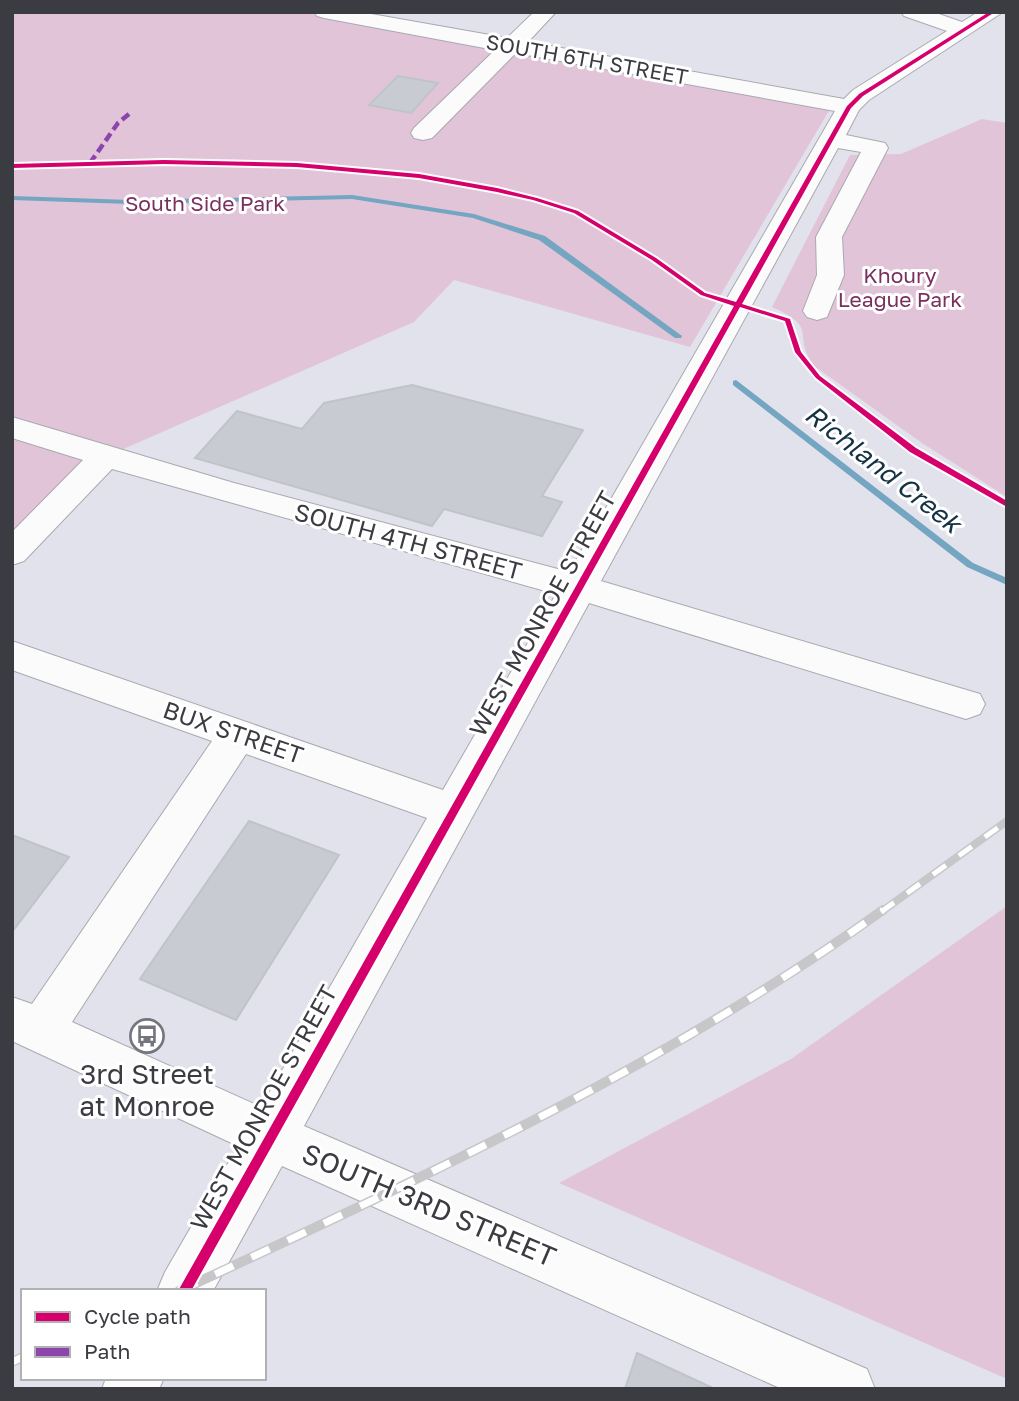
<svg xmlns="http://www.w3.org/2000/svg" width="1019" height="1401" font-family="'Golos Text',sans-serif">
<rect width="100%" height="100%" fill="#e2e2ec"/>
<g fill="#e1c4d8">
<polygon points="12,12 311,12 830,109 690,347 454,280 414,322 105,457 12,551"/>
<path d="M 982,119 L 1007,123 L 1007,497 L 922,443 L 814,366 C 791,333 820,328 772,307 L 850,155 L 901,154 Z"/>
<polygon points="1007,906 1007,1379 559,1183 791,1059"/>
</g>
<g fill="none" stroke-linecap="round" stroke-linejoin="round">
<g fill="#74a5c1" fill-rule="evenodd">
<polygon points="352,195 474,214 545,236 682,336 681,338 675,338 539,240 473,218 352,199 130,204 12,200 12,196 130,200"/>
<polygon points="736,380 973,563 1007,578 1007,585 967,567 733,385 733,381"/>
</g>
</g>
<g fill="#c9cbd3" stroke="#c0c3ca" stroke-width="2">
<polygon points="398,76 438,83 411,113 369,105"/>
<polygon points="412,385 583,430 542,496 562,502 542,536 444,509 432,526 195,458 237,411 302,429 324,403"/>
<polygon points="249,821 339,855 236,1020 140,979"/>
<polygon points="12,835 69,857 12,932"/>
<polygon points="637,1353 715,1389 625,1389"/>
</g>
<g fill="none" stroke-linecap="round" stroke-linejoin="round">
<g stroke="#a9a9b0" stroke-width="2">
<g id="minor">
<path d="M 314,12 L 360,12 L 507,38 L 534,12 L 556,12 L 528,42 L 844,99 L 853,90 L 947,31 L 904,16 L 901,12 L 933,12 L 962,22 L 978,12 L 1003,12 L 869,100 L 859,110 L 846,135 L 885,143 L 888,148 L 842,237 L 844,275 L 827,317 L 817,320 L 807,317 L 803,311 L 817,275 L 816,237 L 861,152 L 838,148 L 601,581 L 980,694 L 985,704 L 980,714 L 966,719 L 589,603 L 304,1126 L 867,1369 L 875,1389 L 782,1389 L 282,1166 L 213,1291 L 157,1291 L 165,1272 L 238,1146 L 12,1041 L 12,997 L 32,1004 L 212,741 L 12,670 L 12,641 L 443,790 L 556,594 L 112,469 L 24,561 L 12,565 L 12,532 L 83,460 L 12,438 L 12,417 L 234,483 L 569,572 L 835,111 L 516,53 L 432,138 L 423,140 L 414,138 L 411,133 L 414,128 L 495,50 L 324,18 L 317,16 ZM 246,754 L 427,818 L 261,1107 L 72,1022 Z"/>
<polygon points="106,1378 164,1378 159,1389 102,1389"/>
</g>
</g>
<use href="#minor" fill="#fbfbfc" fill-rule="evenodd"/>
<g stroke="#c7c7ca" stroke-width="8">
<polyline id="rail-far1" points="881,912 1007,821"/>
</g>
<g stroke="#c7c7ca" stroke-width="10">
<g id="rail">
<path d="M 179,1291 C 420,1179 666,1066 883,910"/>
<polyline points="12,1362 23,1357"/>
</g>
</g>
<use href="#rail-far1" stroke="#fff" stroke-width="5" stroke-dasharray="16" stroke-linecap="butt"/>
<use href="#rail" stroke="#fff" stroke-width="7" stroke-dasharray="20" stroke-linecap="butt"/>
<polyline stroke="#8e44ad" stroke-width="4.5" stroke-dasharray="9 4.5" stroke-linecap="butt" points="90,163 118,123 129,114"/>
<g stroke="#fff" stroke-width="4">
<polygon id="cycleway" points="989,12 995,12 863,96 851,108 742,304 790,319 801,352 820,376 916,448 1007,501 1007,507 910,452 816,378 795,352 785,321 740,307 191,1291 178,1291 734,306 701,295 652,260 574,213 533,200 497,192 419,178 297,167 164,164 12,168 12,164 164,160 297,163 419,174 497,188 537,198 578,211 656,258 705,293 736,302 847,106 859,94"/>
</g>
<use href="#cycleway" fill="#d6006c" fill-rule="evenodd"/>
</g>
<defs>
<g id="bus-ring" transform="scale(1.75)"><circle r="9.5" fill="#fff" stroke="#75757e" stroke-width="1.5"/><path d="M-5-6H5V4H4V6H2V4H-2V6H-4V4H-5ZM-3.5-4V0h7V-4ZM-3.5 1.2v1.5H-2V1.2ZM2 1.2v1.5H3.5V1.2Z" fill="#75757e"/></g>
</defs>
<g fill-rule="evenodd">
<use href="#bus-ring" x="147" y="1036"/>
</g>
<g text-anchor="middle" stroke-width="6" stroke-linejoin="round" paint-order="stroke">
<g font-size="21" fill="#3b3b42" stroke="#fff">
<text transform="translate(587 60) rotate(10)" y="7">SOUTH 6TH STREET</text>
</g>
<g font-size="21" fill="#7a2f5e" stroke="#fff">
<text x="205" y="211">South Side Park</text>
<text x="900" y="283">Khoury<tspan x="900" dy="24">League Park</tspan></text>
</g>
<g font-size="24" fill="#3b3b42" stroke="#fff">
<text transform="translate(408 542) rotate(15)" y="8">SOUTH 4TH STREET</text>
<text transform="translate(543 614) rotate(-61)" y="8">WEST MONROE STREET</text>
<text transform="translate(233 733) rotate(19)" y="8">BUX STREET</text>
<text transform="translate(264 1108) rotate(-61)" y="8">WEST MONROE STREET</text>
</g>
<g font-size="26" font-style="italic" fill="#133344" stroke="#fff">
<text transform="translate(883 469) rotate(38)" y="9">Richland Creek</text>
</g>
<g font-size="28" fill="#3b3b42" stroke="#fff">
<text x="147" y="1084">3rd Street<tspan x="147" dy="32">at Monroe</tspan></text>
</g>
<g font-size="28" fill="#3b3b42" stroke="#fff">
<text transform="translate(429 1205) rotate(23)" y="10">SOUTH 3RD STREET</text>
</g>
</g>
<rect width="1019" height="1401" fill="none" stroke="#3b3b42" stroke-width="28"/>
<rect x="21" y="1289" width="245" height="91" fill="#ffffff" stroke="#b1b1b3" stroke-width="2"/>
<rect x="35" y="1312" width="35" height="10" fill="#d6006c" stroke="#b1b1b3" stroke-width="2"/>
<text x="84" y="1324" font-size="21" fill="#3b3b42">Cycle path</text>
<rect x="35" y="1347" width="35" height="10" fill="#8e44ad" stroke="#b1b1b3" stroke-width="2"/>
<text x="84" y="1359" font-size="21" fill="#3b3b42">Path</text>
</svg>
